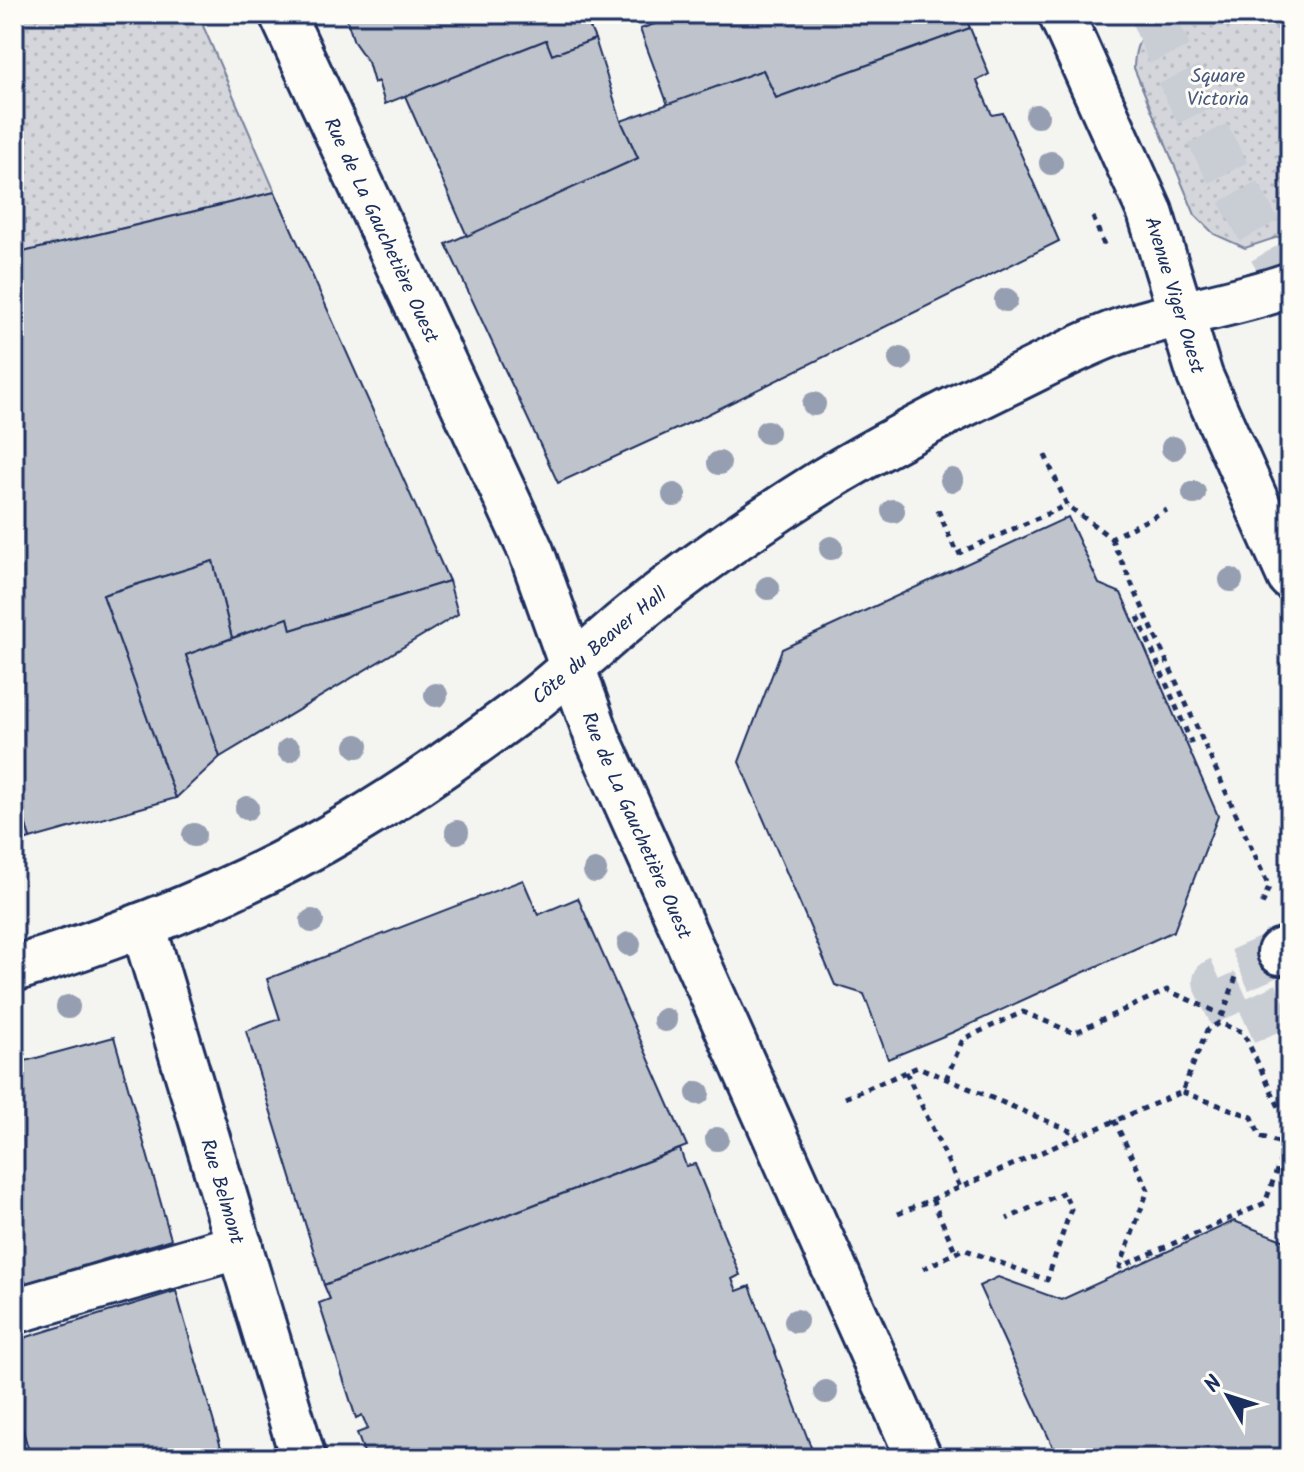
<svg xmlns="http://www.w3.org/2000/svg" width="1304" height="1472" font-family="Kalam,sans-serif">
<defs>
<pattern id="green-dots" width="8" height="8" patternUnits="userSpaceOnUse" patternTransform="scale(2)"><rect width="8" height="8" fill="#d4d6db"/><path d="M2 2h.1M6 6h.1" fill="none" stroke="#b5b8be" stroke-width="1.8" stroke-linecap="round"/></pattern>
</defs>
<rect width="100%" height="100%" fill="#f4f4f1"/>
<filter id="ink" filterUnits="userSpaceOnUse"><feTurbulence type="fractalNoise" baseFrequency=".0125" numOctaves="2"/><feDisplacementMap in="SourceGraphic" scale="16" xChannelSelector="R" yChannelSelector="G"/><feConvolveMatrix kernelMatrix="1 2 1 2 8 2 1 2 1" color-interpolation-filters="sRGB"/></filter>
<g filter="url(#ink)">
<g fill="url(#green-dots)" stroke="#78829c" stroke-width="2">
<polygon points="14,14 198,14 275,192 19,253 14,238"/>
<path d="M 1193,14 L 1290,14 L 1290,233 L 1245,248 L 1214,234 L 1195,215 L 1134,68 C 1135,24 1157,27 1193,14 Z"/>
</g>
<g fill="#bfc3cc" stroke="#1b2f5e" stroke-width="2">
<polygon points="345,14 584,14 595,39 552,55 546,40 385,104 378,81 374,83 368,62 354,42"/>
<polygon points="683,14 964,14 970,28 776,98 763,70 668,105 640,29"/>
<polygon points="970,28 989,74 977,81 992,115 1003,113 1059,241 700,418 558,483 446,244 638,158 621,121 763,70 776,98"/>
<polygon points="595,39 621,121 638,158 467,236 405,96 546,40 552,55"/>
<polygon points="275,192 449,581 291,630 288,618 232,638 213,561 103,595 176,798 30,839 14,783 14,238 19,253"/>
<polygon points="1068,517 1099,584 1121,593 1218,816 1174,931 951,1033 888,1059 864,994 835,985 739,762 782,649"/>
<polygon points="213,561 232,638 186,655 220,757 176,798 103,595"/>
<polygon points="449,581 458,614 220,757 186,655 288,618 291,630"/>
<polygon points="14,783 30,839 14,844"/>
<polygon points="523,880 538,915 578,898 687,1146 324,1285 246,1031 280,1019 267,979"/>
<polygon points="114,1037 171,1239 14,1287 14,1064"/>
<polygon points="680,1149 686,1166 695,1164 740,1275 732,1279 737,1291 750,1286 815,1458 366,1458 357,1433 368,1429 362,1415 356,1418 319,1303 330,1299 324,1285"/>
<polygon points="1234,1221 1290,1243 1290,1458 1058,1458 979,1286 998,1277 1061,1300"/>
<polygon points="176,1291 224,1458 31,1458 14,1400 14,1341"/>
</g>
<g fill="none" stroke-linecap="round" stroke-linejoin="round">
<polyline stroke="#c9cdd4" stroke-width="44" stroke-dasharray="44 22" stroke-linecap="butt" points="1280,952 1215,981 1236,1027 1290,1002"/>
<path stroke="#c9cdd4" stroke-width="44" stroke-dasharray="44 22" stroke-linecap="butt" d="M 1152,14 C 1191,108 1239,196 1290,284"/>
<g stroke="#1b2f5e" stroke-width="50">
<g id="minor">
<path id="s1" d="M 282,14 L 531,551 L 598,739 L 919,1458"/>
<path id="s2" d="M 143,925 L 303,1458"/>
<polyline points="1280,952 1290,948"/>
<path id="s3" d="M 14,969 C 130,934 246,888 351,825 C 412,789 470,747 527,705 C 564,677 597,644 633,615 C 694,566 759,521 825,480 C 884,444 945,413 1007,383 C 1044,365 1081,345 1120,331 C 1176,312 1234,305 1290,285"/>
<polyline points="14,1311 240,1246"/>
</g>
</g>
<g stroke="#1b2f5e" stroke-width="50">
<g id="major">
<path id="s4" d="M 1061,14 L 1150,212 L 1200,376 L 1290,577"/>
</g>
</g>
<g stroke="#1b2f5e" stroke-width="5" stroke-dasharray="6 6" stroke-linecap="butt">
<polyline points="1093,217 1104,245"/>
<polyline points="1045,455 1067,505 1111,538 1167,510"/>
<polyline points="938,510 957,554 1067,505"/>
<polyline points="1111,538 1269,887 1262,905"/>
<polyline points="1138,617 1194,749"/>
<polyline points="1222,1017 1236,977"/>
<polyline points="906,1072 960,1187"/>
<polyline points="946,1079 963,1039 1023,1012 1074,1033 1167,990 1223,1015"/>
<polyline points="1182,1092 1252,1117 1260,1136 1286,1145"/>
<polyline points="845,1098 918,1067 1078,1134"/>
<polyline points="1114,1120 1148,1190 1120,1267 1265,1203 1290,1134"/>
<polyline points="932,1199 956,1253"/>
<polyline points="898,1214 1182,1092 1207,1030 1219,1023 1243,1032 1290,1130"/>
<polyline points="923,1269 963,1249 1047,1280 1071,1209 1064,1192 1007,1219"/>
</g>
<use href="#minor" stroke="#fdfcf7" stroke-width="44"/>
<use href="#major" stroke="#fdfcf7" stroke-width="44"/>
</g>
<g fill="#969fb1">
<circle cx="1037" cy="116" r="12"/>
<circle cx="1051" cy="163" r="12"/>
<circle cx="1006" cy="300" r="12"/>
<circle cx="900" cy="359" r="12"/>
<circle cx="814" cy="404" r="12"/>
<circle cx="767" cy="432" r="12"/>
<circle cx="1173" cy="448" r="12"/>
<circle cx="719" cy="463" r="12"/>
<circle cx="952" cy="480" r="12"/>
<circle cx="1194" cy="493" r="12"/>
<circle cx="674" cy="495" r="12"/>
<circle cx="893" cy="511" r="12"/>
<circle cx="831" cy="548" r="12"/>
<circle cx="1231" cy="580" r="12"/>
<circle cx="768" cy="588" r="12"/>
<circle cx="436" cy="695" r="12"/>
<circle cx="357" cy="746" r="12"/>
<circle cx="289" cy="750" r="12"/>
<circle cx="247" cy="808" r="12"/>
<circle cx="457" cy="832" r="12"/>
<circle cx="194" cy="835" r="12"/>
<circle cx="595" cy="871" r="12"/>
<circle cx="312" cy="921" r="12"/>
<circle cx="629" cy="944" r="12"/>
<circle cx="68" cy="1007" r="12"/>
<circle cx="665" cy="1020" r="12"/>
<circle cx="698" cy="1093" r="12"/>
<circle cx="717" cy="1139" r="12"/>
<circle cx="796" cy="1321" r="12"/>
<circle cx="826" cy="1392" r="12"/>
</g>
</g>
<g text-anchor="middle" stroke-width="6" stroke-linejoin="round" paint-order="stroke">
<g font-size="20" fill="#49597d" stroke="#fdfcf7">
<text x="1218" y="82">Square<tspan x="1218" dy="23">Victoria</tspan></text>
</g>
<g font-size="20" fill="#1b2f5e" stroke="#fdfcf7">
<text dy="7" stroke="none"><textPath href="#s1" startOffset="238">Rue de La Gauchetière Ouest</textPath></text>
<text dy="7" stroke="none"><textPath href="#s4" startOffset="304">Avenue Viger Ouest</textPath></text>
<text dy="7" stroke="none"><textPath href="#s3" startOffset="674">Côte du Beaver Hall</textPath></text>
<text dy="7" stroke="none"><textPath href="#s1" startOffset="886">Rue de La Gauchetière Ouest</textPath></text>
<text dy="7" stroke="none"><textPath href="#s2" startOffset="278">Rue Belmont</textPath></text>
</g>
</g>
<rect width="1304" height="1472" fill="none" stroke="#fdfcf7" stroke-width="48"/>
<rect x="24" y="24" width="1256" height="1424" fill="none" stroke="#1b2f5e" stroke-width="3" filter="url(#ink)"/>
<g transform="translate(1228 1396) rotate(309)" stroke="#fdfcf7" stroke-width="6" paint-order="stroke">
<path d="M0-6L14 30L0 20L-14 30Z" fill="#1b2f5e"/>
<text y="-12" font-size="22" font-weight="bold" text-anchor="middle" fill="#1b2f5e">N</text>
</g>
</svg>
